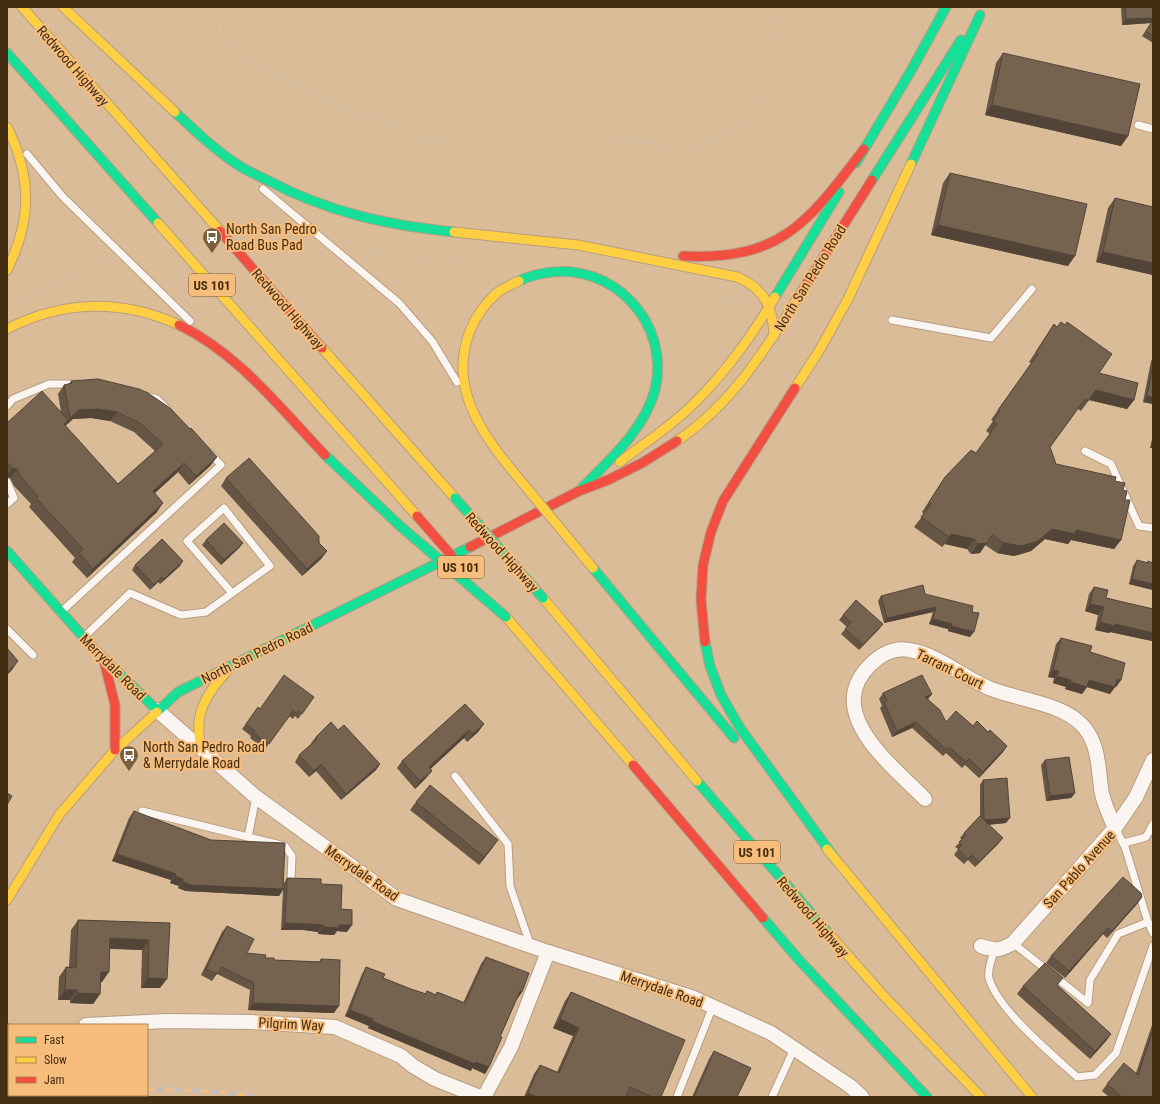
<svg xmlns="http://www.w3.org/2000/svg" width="1160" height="1104" font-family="'Roboto Condensed',sans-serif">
<rect width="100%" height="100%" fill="#dbbc99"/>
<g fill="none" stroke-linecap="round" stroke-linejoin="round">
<g stroke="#b69d82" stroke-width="9">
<g id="lane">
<polyline points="1138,125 1153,129"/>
<polyline points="27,154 63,197 190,321"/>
<polyline points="263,189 399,303 432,341 457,382"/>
<polyline points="892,320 991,338 1032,289"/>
<polyline points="146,396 157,399 167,409"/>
<polyline points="7,406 13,399 49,384 79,384"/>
<polyline points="1085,451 1111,464 1139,526 1153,528"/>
<polyline points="7,482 14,498 7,504"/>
<polyline points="62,611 221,465 209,452"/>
<polyline points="7,629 33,655"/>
<polyline points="85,636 130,593 181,615 206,612 270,566 224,508 187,541 232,593"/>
<polyline points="455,776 508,844 510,886 530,944"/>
<polyline points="256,797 248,837 285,846 292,856 291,879"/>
<polyline points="142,811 248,837"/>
<polyline points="1115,828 1125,847 1148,922 1153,933"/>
<polyline points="1124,843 1146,837 1153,824"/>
<polyline points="1013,943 1088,1003 1090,980 1118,934 1148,922"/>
<path d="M 994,951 C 992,958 987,971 989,978 C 997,1009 1053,1055 1077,1077 L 1095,1075 L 1116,1053 L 1153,946"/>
<polyline points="677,1097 713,1006"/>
<polyline points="772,1097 794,1049"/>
</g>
</g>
<g stroke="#b69d82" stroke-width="16">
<g id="street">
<polyline points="157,710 256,797 397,899 548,952 694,998 771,1033 850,1086 862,1097"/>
<path d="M 925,799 C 893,766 823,714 869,666 C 880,655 894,647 909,650 C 941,655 965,680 994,690 C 1021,700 1064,704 1083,726 C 1100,745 1098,771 1102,794 C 1105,806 1110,817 1115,828"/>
<path d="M 981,946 C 996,951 999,951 1013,943 L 1115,828 L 1136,797 L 1153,760"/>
<polyline points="86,1025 166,1021 250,1022 335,1027 401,1056 413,1066 435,1079 480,1097"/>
<polyline points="7,1031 9,1031"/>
<polyline points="484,1097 511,1047 548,952"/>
</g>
</g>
<g stroke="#b69d82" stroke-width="11">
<g id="fast">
<polyline points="7,53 158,223"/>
<path d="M 175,112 C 194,130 213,148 235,163 C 245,170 256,175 267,180 C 327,212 386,225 454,232"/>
<polyline points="856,163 912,69 946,7"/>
<polyline points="911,164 980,15"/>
<polyline points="872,180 961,40"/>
<path d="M 519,281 C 528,276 536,275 545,273 C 613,261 671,323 655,390 C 644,431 607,462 579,491"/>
<polyline points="775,297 839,192"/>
<polyline points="325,455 399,525"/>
<polyline points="7,551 94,649 157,710"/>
<polyline points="593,568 734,738"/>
<polyline points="705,642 710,666 721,695 740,728 836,860"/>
<polyline points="157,712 178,692 470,547"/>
<polyline points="697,781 830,935"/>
<polyline points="763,918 800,961 927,1097"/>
</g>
</g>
<g stroke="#b69d82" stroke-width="11">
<g id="slow">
<polyline points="22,7 220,231"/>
<polyline points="63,7 175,112"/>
<path d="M 7,127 C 32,177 32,220 7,270"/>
<polyline points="158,223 417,516"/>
<path d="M 454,232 L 578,245 L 737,277 C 765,289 773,307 774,336"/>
<path d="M 7,329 C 63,300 122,299 179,325"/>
<polyline points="322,348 455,498"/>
<polyline points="795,388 819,351 848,299 911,164"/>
<path d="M 677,441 C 733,403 764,351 799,296"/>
<path d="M 620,462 C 642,445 665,430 685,412 C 722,378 750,339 775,297"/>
<path d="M 511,469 C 478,429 449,384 470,331 C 476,316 485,303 498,292 C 504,288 512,284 519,281"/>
<polyline points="543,598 697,781"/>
<polyline points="506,617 633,765"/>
<path d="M 201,747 C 193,714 206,694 228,670"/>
<polyline points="827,849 1032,1097"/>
<polyline points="7,900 59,815 115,750 157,712"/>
<polyline points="830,935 882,994 981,1097"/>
</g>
</g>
<g stroke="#b69d82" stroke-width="11">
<g id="jam">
<polyline points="220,231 322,348"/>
<path d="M 683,256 C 782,261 809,221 864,149"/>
<polyline points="799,296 872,180"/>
<path d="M 179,325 C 238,353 281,409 325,455"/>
<polyline points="470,547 579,491 608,480 642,463 677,441"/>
<polyline points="705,642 701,600 703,565 711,532 723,501 795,388"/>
<polyline points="104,661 115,705 115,750"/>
<polyline points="633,765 763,918"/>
</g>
</g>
<g stroke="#d2c9be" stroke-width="2.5" stroke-dasharray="1 3" stroke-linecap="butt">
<polyline points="212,7 220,29 247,58 288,83 399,130 459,147 522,150 590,145 629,138 655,144 690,149 716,140 741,125 760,94 772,50 776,17 773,7"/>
<path d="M 356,247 C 400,260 445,261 490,257"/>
<polyline points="709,293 744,304"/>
<polyline points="19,301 101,256"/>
</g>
<use href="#lane" stroke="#faf5f0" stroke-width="7"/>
<use href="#street" stroke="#faf5f0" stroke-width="14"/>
<use href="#fast" stroke="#16e098" stroke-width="9"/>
<use href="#slow" stroke="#ffcf43" stroke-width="9"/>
<use href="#jam" stroke="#f24e42" stroke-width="9"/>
<g stroke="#c7bfb5" stroke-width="4.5">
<g id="rail">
<polyline points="147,1089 206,1091 265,1097"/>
<polyline points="7,1096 17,1095"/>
</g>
</g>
<use href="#rail" stroke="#f7bd7d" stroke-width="3" stroke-dasharray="9" stroke-linecap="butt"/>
<g stroke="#b69d82" stroke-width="11" stroke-linecap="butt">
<g id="fast-bridge">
<polyline points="455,498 543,598"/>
<polyline points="399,525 506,617"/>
</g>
</g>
<g stroke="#b69d82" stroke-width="11" stroke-linecap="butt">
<polyline id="slow-bridge" points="511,469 593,568"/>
</g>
<g stroke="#b69d82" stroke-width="11" stroke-linecap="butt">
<polyline id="jam-bridge" points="417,516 452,556"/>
</g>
<use href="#fast-bridge" stroke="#16e098" stroke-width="9"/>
<use href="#slow-bridge" stroke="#ffcf43" stroke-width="9"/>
<use href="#jam-bridge" stroke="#f24e42" stroke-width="9"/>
</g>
<g fill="#655545" fill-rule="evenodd">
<polygon points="1121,7 1151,7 1153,8 1153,43 1142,36 1151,23 1122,25"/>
<polygon points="1003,53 1128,136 1121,146 985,115 996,63"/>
<polygon points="950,173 1068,266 931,235 943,183"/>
<polygon points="1115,198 1153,207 1153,275 1096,262 1108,208"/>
<polygon points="1054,324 1099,373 1134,400 1127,409 1089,400 1081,411 1078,409 1050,447 1056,464 1115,481 1123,490 1125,500 1121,540 1114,549 1071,540 1068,544 1045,539 1031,551 1014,556 997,553 985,545 980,553 971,554 967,549 945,544 942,547 914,527 924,514 922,512 945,477 976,453 990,434 986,431 993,421 991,420 1031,363 1029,362"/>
<polygon points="1153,358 1153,404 1143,402 1151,361"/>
<path d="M 71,381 L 217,457 L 210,466 L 189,485 L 178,472 L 155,493 L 157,512 L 87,578 L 72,562 L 75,558 L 29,507 L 31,504 L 14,486 L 10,478 L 7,477 L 7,423 L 61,412 L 58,394 L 64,385 L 69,384 ZM 91,418 L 110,421 L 134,432 L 155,451 L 118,484 L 65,426 L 73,419 Z"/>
<polygon points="1153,434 1153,448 1150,448"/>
<polygon points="226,478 319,543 327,551 321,559 302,576 221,486"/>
<polygon points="206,540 243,543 239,548 221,565 202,545"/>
<polygon points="1137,560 1147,563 1148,561 1153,563 1153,590 1129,584 1133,566"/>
<polygon points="135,565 180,566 160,584 158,582 150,590 132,570"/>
<polygon points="1094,587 1106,598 1153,609 1153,640 1152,641 1110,632 1109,633 1095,630 1098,615 1085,611 1089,594"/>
<polygon points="925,594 972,612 970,637 948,631 948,629 929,624 933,612 884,623 878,601 881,596"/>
<polygon points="843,615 879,629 859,650 841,634 847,627 839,620"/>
<polygon points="1061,638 1090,652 1121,680 1116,687 1115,687 1110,694 1087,687 1082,694 1065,689 1066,687 1053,683 1054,678 1048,677 1056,644"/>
<polygon points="883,693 932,694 928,699 946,722 973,726 988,732 1007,746 1003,752 979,778 965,765 962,768 946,753 943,756 912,728 892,737 880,708 882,706 879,699"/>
<polygon points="314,697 298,719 295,716 293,719 289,716 265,749 250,738 251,736 242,729 258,707 260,709"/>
<polygon points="484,724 478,732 467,742 464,738 430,769 432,771 426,778 415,789 397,768 402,761"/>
<polygon points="338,730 380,764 376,770 341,800 316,771 309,777 295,762 299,755 312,744 311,743 316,737"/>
<polygon points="1045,760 1075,793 1071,798 1046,801 1041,765"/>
<polygon points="983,780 1006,823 989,825 999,843 975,867 968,860 964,864 954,855 958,849 955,847 962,840 960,838 964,833 980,816 980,785"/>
<polygon points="416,802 493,847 479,865 410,810"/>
<polygon points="134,811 284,883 287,878 321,884 341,909 347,932 337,931 334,935 318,934 318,932 304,930 281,930 283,890 279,896 186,891 178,888 179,886 170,883 171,880 112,861 129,818"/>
<polygon points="1142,897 1137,904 1107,938 1103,934 1065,978 1046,963 1051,956"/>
<polygon points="78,920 170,923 160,988 141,988 142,950 110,949 102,982 101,982 100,994 93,1004 70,1003 70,1000 58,1000 59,977 66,967 69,967 71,930"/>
<polygon points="227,926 247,953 274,960 319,962 321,959 334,1013 248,1010 250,990 217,974 212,981 201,975 222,932"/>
<polygon points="486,957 522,992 517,999 500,1037 489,1067 485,1074 472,1068 471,1071 368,1028 369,1026 345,1016 362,974 366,967 383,978 411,989 425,994 427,991 435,995 437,992 463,1003 481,964"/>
<polygon points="1023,986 1058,986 1111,1034 1106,1041 1090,1059 1017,994"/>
<polygon points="571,992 661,1097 524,1097 534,1074 540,1065 557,1072 573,1036 553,1028 565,1001"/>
<polygon points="1153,1022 1153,1097 1109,1097 1102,1091 1107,1084 1136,1073"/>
<polygon points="714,1051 737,1097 692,1097 709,1059"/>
</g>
<g fill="#524538">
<polygon points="1153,18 1153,20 1151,23 1122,25 1126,19"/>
<polygon points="992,105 1128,136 1121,146 985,115"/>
<polygon points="938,225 1075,256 1068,266 931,235"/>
<polygon points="1103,252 1153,263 1153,275 1096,262"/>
<polygon points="1096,390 1134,400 1127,409 1089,400 1081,411"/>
<polygon points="1147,396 1153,397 1153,404 1143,402"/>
<polygon points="98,409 117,412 110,421 91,418 73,419 63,428 70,418 79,410"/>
<polygon points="1153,444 1153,448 1150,448"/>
<polygon points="217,457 210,466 189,485 196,476"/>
<polygon points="184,463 178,472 147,500 153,491"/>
<polygon points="12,468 17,469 10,478 7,477 7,476"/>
<polygon points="163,503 157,512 87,578 93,569"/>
<polygon points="1052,529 1076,530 1121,540 1114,549 1071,540 1068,544 1045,539 1031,551 1014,556 997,553 1004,543"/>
<polygon points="951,534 974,539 967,549 945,544"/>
<polygon points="992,535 980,553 971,554 978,544"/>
<polygon points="243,543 239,548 221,565 224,560"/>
<polygon points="327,551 321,559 302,576 307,569"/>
<polygon points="183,561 180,566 160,584 164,579"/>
<polygon points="162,577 158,582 150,590 154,585"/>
<polygon points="1132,579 1153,584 1153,590 1129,584"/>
<polygon points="1090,604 1104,607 1098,615 1085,611"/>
<polygon points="936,607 933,612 884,623 887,618"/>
<polygon points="933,619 952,624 948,629 929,624"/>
<polygon points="1100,622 1115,624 1153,633 1153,640 1152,641 1110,632 1109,633 1095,630"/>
<polygon points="883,624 879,629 859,650 863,645"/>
<polygon points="951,626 974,632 970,637 948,631"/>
<polygon points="18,661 12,670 7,675 7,673"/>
<polygon points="1053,670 1059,671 1054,678 1048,677"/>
<polygon points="1057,676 1071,680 1066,687 1053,683"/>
<polygon points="1117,679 1121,680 1116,687 1115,687 1110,694 1087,687 1082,694 1065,689 1070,682 1089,680"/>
<polygon points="932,694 927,700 925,697"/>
<polygon points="916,722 912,728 892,737 897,731"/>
<polygon points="484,724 478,732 467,742 473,734"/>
<polygon points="469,730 464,738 424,775 429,767"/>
<polygon points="1007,746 1003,752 979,778 983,772"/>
<polygon points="321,764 316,771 309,777 314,771"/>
<polygon points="380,764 376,770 341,800 346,794"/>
<polygon points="432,771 426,778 415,789 420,781"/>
<polygon points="1075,793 1071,798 1046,801 1050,796"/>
<polygon points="1010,818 1006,823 981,825 984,820"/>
<polygon points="1003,838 999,843 975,867 979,862"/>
<polygon points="498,840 493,847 479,865 484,857"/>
<polygon points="117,854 176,874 171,880 112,861"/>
<polygon points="175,876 183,879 179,886 170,883"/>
<polygon points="183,882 283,889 279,896 186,891 178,888"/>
<polygon points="1142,897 1137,904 1107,938 1112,931"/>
<polygon points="285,923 309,924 323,925 318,932 304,930 281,930"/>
<polygon points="339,925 352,925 347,932 337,931 334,935 318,934 323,927"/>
<polygon points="1108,928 1103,934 1065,978 1069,971"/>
<polygon points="110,938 149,940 142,950 104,948"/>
<polygon points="101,972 109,972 102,982 94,982"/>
<polygon points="148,978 167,979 160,988 141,988"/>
<polygon points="65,990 77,990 70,1000 58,1000"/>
<polygon points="520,991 522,992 517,999 515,998"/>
<polygon points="77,993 100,994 93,1004 70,1003"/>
<polygon points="253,1003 339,1006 334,1013 248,1010"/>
<polygon points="350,1010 373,1019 369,1026 345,1016"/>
<polygon points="560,1019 579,1028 573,1036 553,1028"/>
<polygon points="372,1021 476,1062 489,1067 485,1074 472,1068 471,1071 368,1028"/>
<polygon points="1111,1034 1106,1041 1090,1059 1095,1051"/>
<polygon points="528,1093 537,1097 525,1097"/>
</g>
<g fill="#756350" stroke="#524538">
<polygon points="1125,7 1151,7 1153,8 1153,18 1126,19"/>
<polygon points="1153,20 1153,36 1146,31"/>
<polygon points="1003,53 1140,84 1128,136 992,105"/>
<polygon points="950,173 1087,204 1075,256 938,225"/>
<polygon points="1115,198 1153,207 1153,263 1103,252"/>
<polygon points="1061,322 1065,325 1067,322 1112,354 1099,373 1138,383 1134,400 1096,390 1088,401 1085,399 1050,447 1056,464 1116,477 1115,481 1125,483 1123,490 1127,491 1125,500 1130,500 1121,540 1076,530 1075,534 1052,529 1038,541 1021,546 1004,543 992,535 987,543 978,544 974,539 951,534 949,537 921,517 931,504 929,502 945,477 971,450 976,453 997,424 993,421 1000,411 998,410 1038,354 1036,352 1054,324 1057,327"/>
<polygon points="1153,365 1153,397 1147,396"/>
<polygon points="98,379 139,389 148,393 170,408 190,429 191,428 217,457 196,476 184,463 153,491 163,503 93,569 79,553 83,549 36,498 38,496 21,477 17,469 12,468 7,462 7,423 42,391 68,420 64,424 118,484 163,444 140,423 117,412 98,409 79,410 70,418 64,385 72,383 71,381"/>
<polygon points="249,458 319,536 319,543 327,551 307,569 226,478"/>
<polygon points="224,523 243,543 224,560 206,540"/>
<polygon points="162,539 183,561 164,579 162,577 154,585 135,565"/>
<polygon points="1137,560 1148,563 1148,561 1153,563 1153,584 1132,579"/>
<polygon points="923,585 925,594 973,606 972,612 979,613 974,632 951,626 952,624 933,619 936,607 887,618 881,596"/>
<polygon points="1094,587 1108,590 1106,598 1153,609 1153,633 1115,624 1114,626 1100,622 1104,607 1090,604"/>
<polygon points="856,600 883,624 863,645 845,629 851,622 843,615"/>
<polygon points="1061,638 1092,646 1090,652 1125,663 1121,680 1117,679 1115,687 1089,680 1087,687 1070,682 1071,680 1057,676 1059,671 1053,670"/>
<polygon points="7,648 18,661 7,673"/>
<polygon points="284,675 314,697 302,714 298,711 297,714 293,711 269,744 253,733 255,731 246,724 258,707 260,709"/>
<polygon points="922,675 932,694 925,697 940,710 946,722 956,711 973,726 977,721 988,732 990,730 1007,746 983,772 969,759 966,762 950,747 947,750 916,722 897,731 884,702 887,701 883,693"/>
<polygon points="465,704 484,724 473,734 469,730 429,767 432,771 420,781 402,761"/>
<polygon points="331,722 338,730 344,725 380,764 346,794 321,764 314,771 299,755 317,739 316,737"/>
<polygon points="1069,757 1075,793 1050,796 1045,760"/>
<polygon points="1007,778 1010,818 984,820 1003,838 979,862 972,855 968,859 958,849 962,845 959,842 966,835 964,833 980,816 984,820 983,780"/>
<polygon points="430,785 498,840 484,857 416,802"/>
<polygon points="7,793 12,796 7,805"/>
<polygon points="134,811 211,840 285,843 283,889 191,885 183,882 183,879 175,876 176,874 117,854"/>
<polygon points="1123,877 1141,893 1142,897 1112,931 1108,928 1069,971 1051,956"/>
<polygon points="287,878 321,879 321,884 342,885 341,909 352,910 352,925 339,925 339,928 323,927 323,925 309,924 285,923"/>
<polygon points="78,920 170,923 167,979 148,978 149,940 110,938 109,972 101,972 100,994 77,993 77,990 65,990 66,967 76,968"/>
<polygon points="227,926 254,939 247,953 266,955 265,958 274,958 274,960 321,962 321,959 340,960 339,1006 253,1003 254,983 222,967 217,974 206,969"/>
<polygon points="486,957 529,973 522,992 520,991 500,1037 502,1037 489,1067 476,1062 475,1064 372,1021 373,1019 350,1010 366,967 385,974 383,978 411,989 426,994 427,991 436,995 437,992 465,1003"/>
<polygon points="1045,963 1063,978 1057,985 1111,1034 1095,1051 1023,986"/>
<polygon points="571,992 685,1040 661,1097 652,1097 630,1087 626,1097 537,1097 528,1093 540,1065 559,1073 579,1028 560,1019"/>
<polygon points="1153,1030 1153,1097 1122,1097 1107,1084 1124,1063 1138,1075"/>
<polygon points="714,1051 751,1068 737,1097 694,1097"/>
</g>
<defs>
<g id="bus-pin" transform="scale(1)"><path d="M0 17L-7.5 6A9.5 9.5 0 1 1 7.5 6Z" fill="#796041" stroke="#f7bd7d"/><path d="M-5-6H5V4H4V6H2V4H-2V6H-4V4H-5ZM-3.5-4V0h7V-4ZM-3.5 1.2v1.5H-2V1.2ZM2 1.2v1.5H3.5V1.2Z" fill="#fff"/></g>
</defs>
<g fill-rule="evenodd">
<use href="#bus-pin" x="212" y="237"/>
<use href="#bus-pin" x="129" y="755"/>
</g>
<g text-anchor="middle" stroke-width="4" stroke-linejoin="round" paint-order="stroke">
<g fill="#f7bd7d" stroke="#7a5932" stroke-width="1">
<rect x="189" y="274" width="46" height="22" rx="3"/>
<rect x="438" y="556" width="46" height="22" rx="3"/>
<rect x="734" y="841" width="46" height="22" rx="3"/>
</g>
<g font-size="13" font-weight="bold" fill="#442e12">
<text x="212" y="290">US 101</text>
<text x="461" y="572">US 101</text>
<text x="757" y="857">US 101</text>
</g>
<g font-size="14" fill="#442e12" stroke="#f7bd7d">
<text transform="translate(73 66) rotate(49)" y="5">Redwood Highway</text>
<text transform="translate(810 278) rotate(-58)" y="5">North San Pedro Road</text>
<text transform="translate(288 309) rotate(49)" y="5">Redwood Highway</text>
<text transform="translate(502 552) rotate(48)" y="5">Redwood Highway</text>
<text transform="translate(257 653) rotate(-26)" y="5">North San Pedro Road</text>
<text transform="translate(113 667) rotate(45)" y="5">Merrydale Road</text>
<text transform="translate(950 669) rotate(26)" y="5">Tarrant Court</text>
<text transform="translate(1079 869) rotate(-48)" y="5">San Pablo Avenue</text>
<text transform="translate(362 873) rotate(35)" y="5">Merrydale Road</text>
<text transform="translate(813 917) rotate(49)" y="5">Redwood Highway</text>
<text transform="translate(662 989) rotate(19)" y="5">Merrydale Road</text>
<text transform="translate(291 1024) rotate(3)" y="5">Pilgrim Way</text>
</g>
<g font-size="14" fill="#442e12" stroke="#f7bd7d" text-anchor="start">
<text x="226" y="234">North San Pedro<tspan x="226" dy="16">Road Bus Pad</tspan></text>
<text x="143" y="752">North San Pedro Road<tspan x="143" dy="16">&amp; Merrydale Road</tspan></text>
</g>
</g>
<rect width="1160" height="1104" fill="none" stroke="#442e12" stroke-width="16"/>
<rect x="8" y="1024" width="140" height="72" fill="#f7bd7d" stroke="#af8452"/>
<rect x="16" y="1037" width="20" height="6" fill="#16e098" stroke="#af8452"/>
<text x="44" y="1044" font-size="12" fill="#442e12">Fast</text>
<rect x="16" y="1057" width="20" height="6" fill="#ffcf43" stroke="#af8452"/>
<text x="44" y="1064" font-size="12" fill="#442e12">Slow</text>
<rect x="16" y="1077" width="20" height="6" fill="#f24e42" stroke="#af8452"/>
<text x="44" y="1084" font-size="12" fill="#442e12">Jam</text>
</svg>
